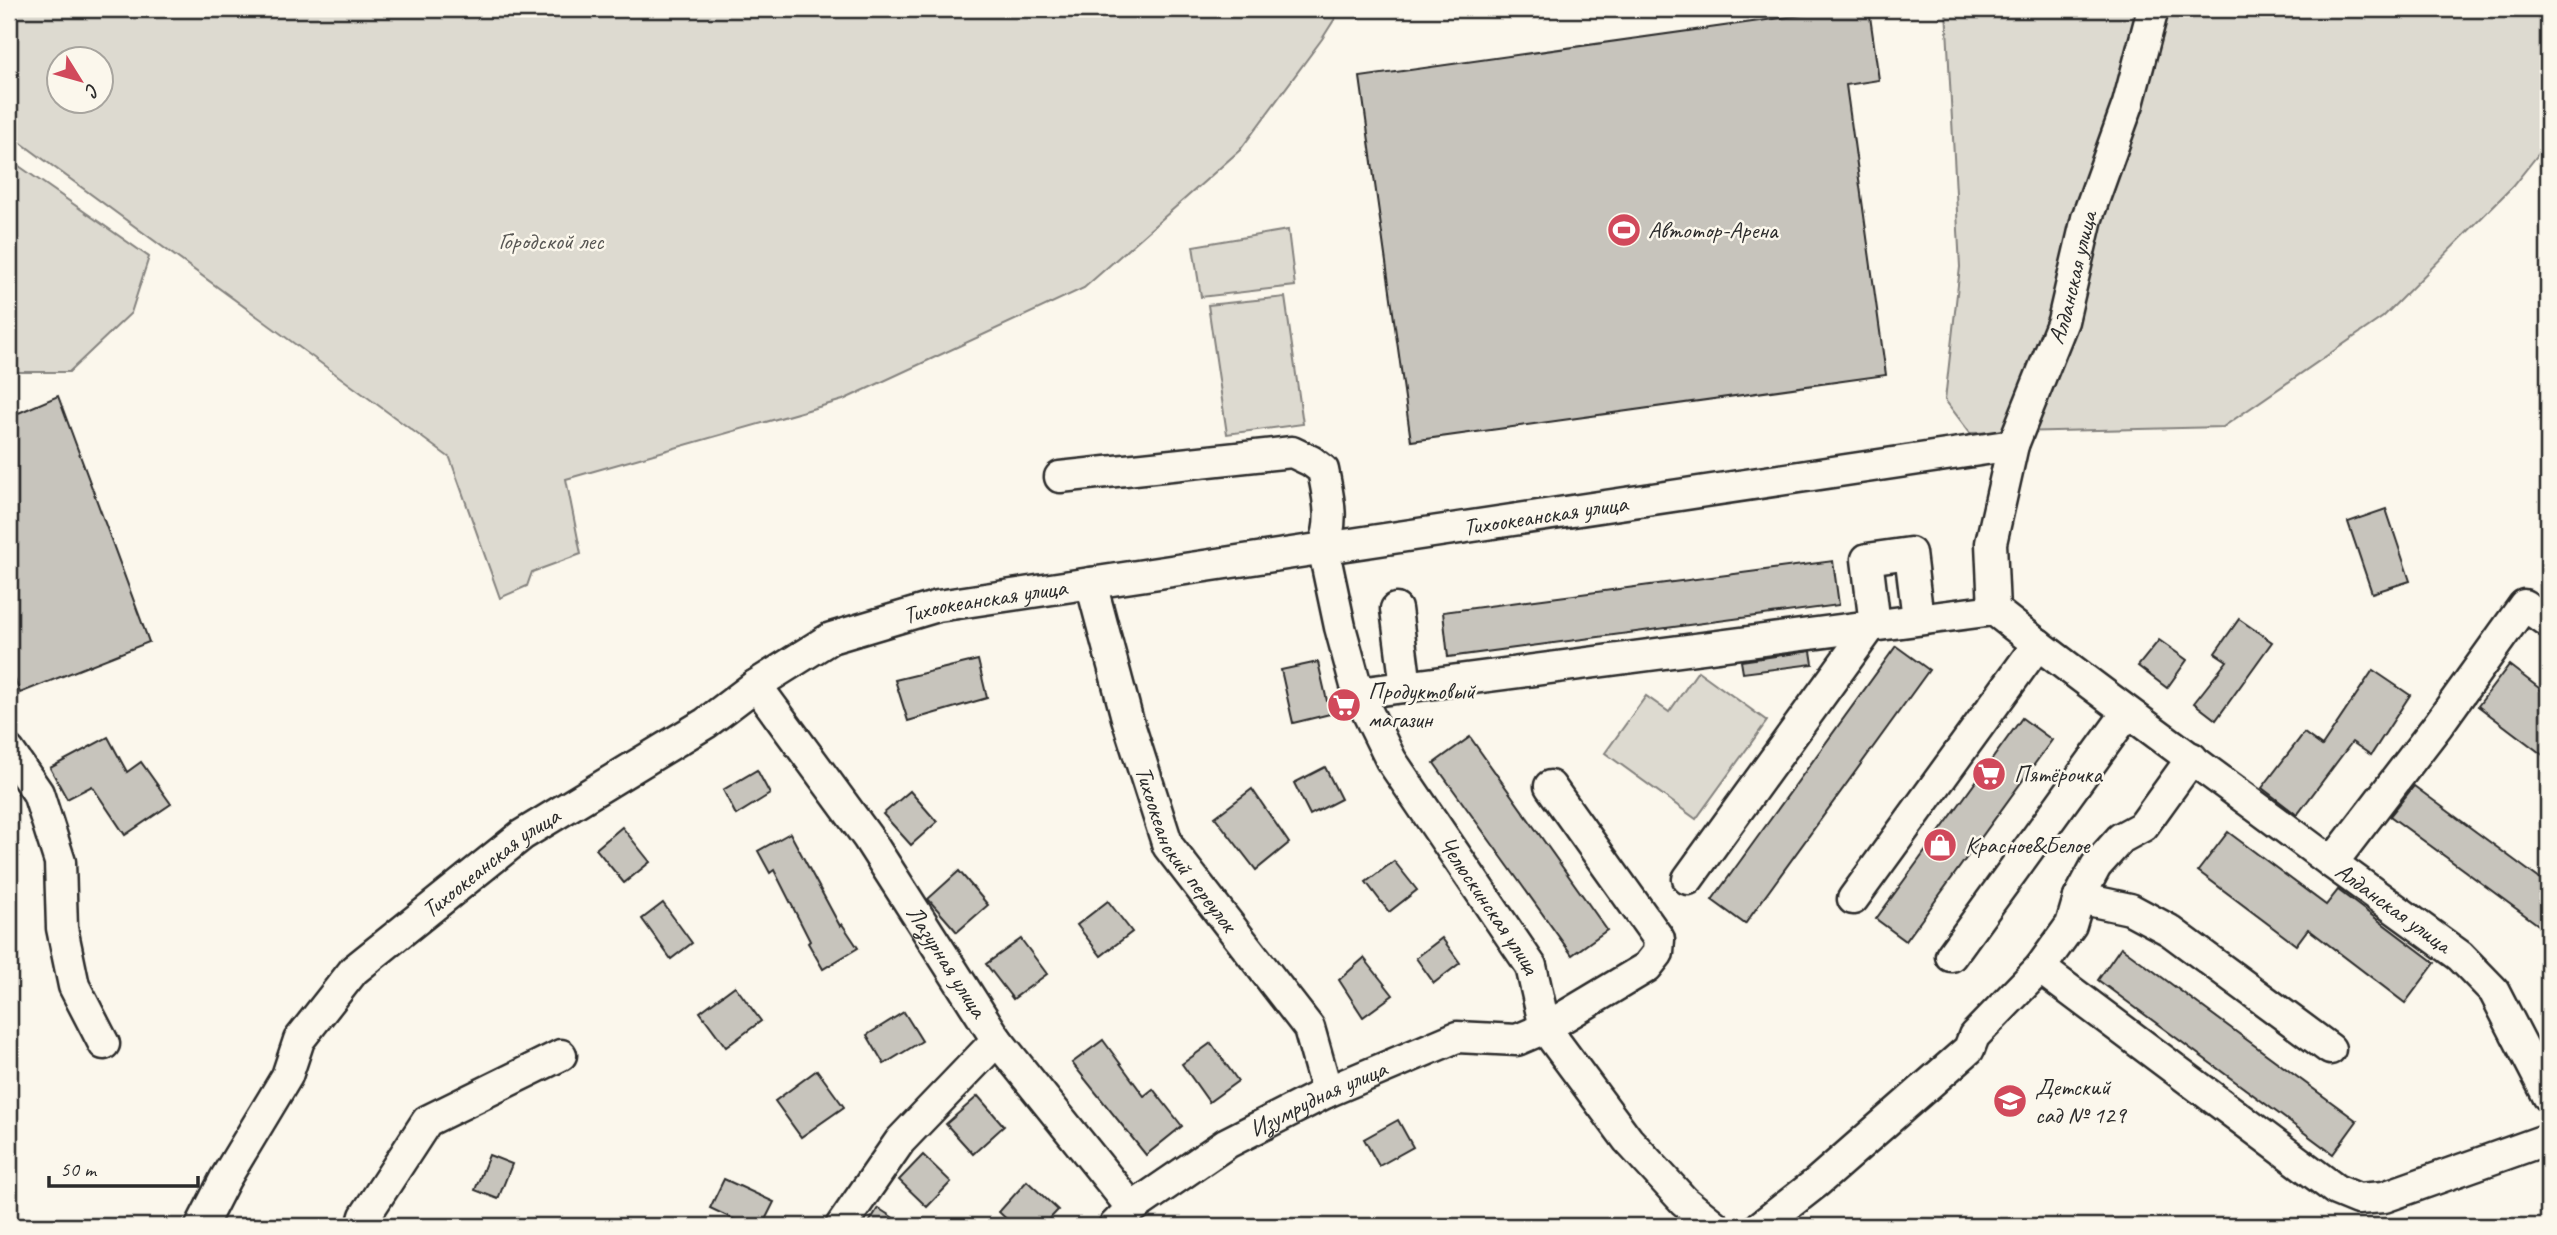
<svg xmlns="http://www.w3.org/2000/svg" width="2557" height="1235" font-family="Caveat,sans-serif">
<rect width="100%" height="100%" fill="#fbf7ec"/>
<filter id="ink" filterUnits="userSpaceOnUse"><feTurbulence type="fractalNoise" baseFrequency=".0143" numOctaves="2"/><feDisplacementMap in="SourceGraphic" scale="14" xChannelSelector="R" yChannelSelector="G"/><feConvolveMatrix kernelMatrix="1 2 1 2 8 2 1 2 1" color-interpolation-filters="sRGB"/></filter>
<g filter="url(#ink)">
<g fill="#dddad0" stroke="#84827e" stroke-width="2" fill-rule="evenodd">
<path d="M 9,9 L 1341,9 L 1322,39 L 1240,150 L 1084,288 L 843,400 L 566,479 L 581,554 L 532,572 L 527,586 L 500,598 L 450,458 L 9,134 ZM 60,60 L 102,60 L 102,102 L 60,102 Z"/>
<polygon points="1946,9 2548,9 2548,142 2512,187 2383,317 2223,427 1970,433 1945,400 1960,267"/>
<polygon points="9,159 149,257 131,313 69,372 9,372"/>
<polygon points="1288,230 1295,286 1201,297 1193,246"/>
<polygon points="1285,297 1303,424 1227,434 1208,305"/>
<polygon points="1698,671 1767,721 1696,819 1605,753 1646,696 1669,712"/>
</g>
<g fill="none" stroke-linecap="round" stroke-linejoin="round">
<polyline stroke="#7b7a75" stroke-width="6" points="2544,1226 2548,1222"/>
</g>
<g fill="#c7c4bc" stroke="#2b2b2b" stroke-width="2">
<polygon points="1845,9 1869,9 1879,80 1846,85 1886,375 1411,441 1360,77"/>
<polygon points="58,396 149,642 20,693 9,663 9,417"/>
<polygon points="2386,509 2410,581 2372,593 2348,522"/>
<polygon points="1833,561 1839,605 1448,657 1443,612"/>
<polygon points="2239,619 2272,642 2216,720 2194,703 2227,661 2215,653"/>
<polygon points="2159,640 2187,660 2167,688 2138,666"/>
<polygon points="1896,646 1929,670 1745,924 1712,900"/>
<polygon points="1811,651 1813,664 1743,673 1741,661"/>
<polygon points="978,660 987,698 908,721 895,680"/>
<polygon points="1318,662 1330,714 1293,723 1281,670"/>
<polygon points="2509,665 2548,695 2548,759 2478,706"/>
<polygon points="2373,670 2410,695 2371,755 2352,742 2297,815 2262,788 2304,733 2322,746"/>
<polygon points="2022,718 2052,740 1906,941 1876,919"/>
<polygon points="108,737 127,772 141,762 171,804 125,835 92,786 67,799 50,768"/>
<polygon points="1470,737 1607,930 1572,955 1434,763"/>
<polygon points="1325,767 1341,799 1310,815 1294,783"/>
<polygon points="757,770 770,794 736,815 723,790"/>
<polygon points="2414,786 2548,885 2548,932 2390,816"/>
<polygon points="1252,789 1289,843 1256,870 1215,817"/>
<polygon points="910,791 937,822 911,845 883,814"/>
<polygon points="622,827 650,862 624,883 596,849"/>
<polygon points="2228,832 2326,905 2338,890 2435,963 2405,1003 2308,929 2296,945 2198,871"/>
<polygon points="790,833 840,926 842,924 858,948 823,969 808,943 810,941 774,870 770,873 758,851"/>
<polygon points="1394,861 1417,890 1389,912 1366,882"/>
<polygon points="959,871 988,905 957,932 928,899"/>
<polygon points="1108,901 1132,932 1101,956 1077,925"/>
<polygon points="663,903 692,943 671,959 642,919"/>
<polygon points="1442,938 1460,963 1434,983 1416,958"/>
<polygon points="1021,939 1047,974 1013,999 986,964"/>
<polygon points="2121,947 2357,1121 2333,1154 2098,980"/>
<polygon points="1364,958 1393,995 1363,1017 1339,980"/>
<polygon points="735,986 761,1021 726,1047 700,1012"/>
<polygon points="904,1012 922,1041 884,1064 867,1035"/>
<polygon points="1103,1040 1144,1096 1153,1089 1182,1126 1146,1155 1072,1063"/>
<polygon points="1211,1043 1238,1081 1209,1102 1182,1064"/>
<polygon points="817,1070 844,1107 801,1137 775,1101"/>
<polygon points="978,1096 1004,1126 973,1154 946,1124"/>
<polygon points="1398,1120 1413,1147 1379,1166 1364,1139"/>
<polygon points="489,1155 512,1164 498,1199 475,1190"/>
<polygon points="923,1155 951,1182 927,1207 899,1180"/>
<polygon points="724,1179 774,1202 762,1226 748,1226 710,1208"/>
<polygon points="1027,1181 1058,1210 1043,1226 1014,1226 999,1212"/>
<polygon points="878,1208 906,1226 867,1226"/>
</g>
<g fill="none" stroke-linecap="round" stroke-linejoin="round">
<g stroke="#2b2b2b" stroke-width="35">
<g id="minor">
<path d="M 1060,477 L 1292,452 L 1311,461 L 1323,470 C 1328,496 1335,523 1323,547"/>
<path id="s1" d="M 1323,547 L 1340,627 L 1358,693 L 1391,760 L 1531,966 L 1545,1028 L 1628,1140 L 1684,1201 L 1715,1226"/>
<path id="s2" d="M 1091,583 L 1127,718 L 1168,846 L 1309,1028 L 1327,1092"/>
<polyline points="1396,609 1406,687"/>
<path id="s3" d="M 1994,610 L 1991,543 L 2013,445 L 2063,321 L 2087,218 L 2128,104 L 2153,9"/>
<path id="s4" d="M 2548,622 L 2524,605 L 2438,725 L 2332,863 L 2460,956 L 2494,991 L 2548,1096"/>
<polyline points="1875,625 1867,559 1910,553 1918,619"/>
<path id="s5" d="M 756,685 L 868,838 L 997,1040 L 900,1141 L 841,1226"/>
<path d="M 1358,693 L 1994,610 C 2104,697 2219,778 2332,863"/>
<polyline points="9,751 38,793 60,862 62,928 74,986 104,1044"/>
<polyline points="2192,758 2143,826 2121,838 2096,866 2079,898 2071,925 2040,968 2336,1190 2358,1199 2384,1197 2548,1139"/>
<polyline points="1688,879 1871,626"/>
<polyline points="2079,898 2130,909 2169,930 2330,1049"/>
<polyline points="1853,899 2038,644"/>
<polyline points="1951,956 2127,713"/>
<polyline points="997,1040 1132,1208"/>
<path id="s6" d="M 201,1226 L 225,1179 L 287,1076 L 299,1040 L 354,970 L 522,835 L 706,723 L 756,685 L 831,638 L 938,606 L 2013,445"/>
<polyline points="362,1226 365,1216 427,1121 561,1055"/>
<path id="s7" d="M 1114,1226 L 1132,1208 L 1227,1143 L 1327,1092 L 1457,1037 L 1517,1040 L 1545,1028 L 1647,967 L 1658,953 L 1659,939 L 1550,786"/>
<polyline points="1761,1226 1816,1183 1969,1049 1974,1036 2040,968"/>
</g>
</g>
<use href="#minor" stroke="#fbf7ec" stroke-width="30"/>
</g>
</g>
<defs>
<g id="stadium-disc" transform="scale(1.75)"><circle r="9.5" fill="#d1495b" stroke="#fbf7ec"/><path d="M0-5a6.5 5 0 1 0 0 10a6.5 5 0 1 0 0-10ZM-3.5-1.8h7v3.6h-7Z" fill="#fff"/></g>
<g id="supermarket-disc" transform="scale(1.75)"><circle r="9.5" fill="#d1495b" stroke="#fbf7ec"/><path d="M-6-5.5h2.5l.6 2H6L4.5 2H-2.5L-4.4-4H-6ZM-1.5 3.2a1.3 1.3 0 1 0 .1 0ZM3 3.2a1.3 1.3 0 1 0 .1 0Z" fill="#fff"/></g>
<g id="shop-disc" transform="scale(1.75)"><circle r="9.5" fill="#d1495b" stroke="#fbf7ec"/><path d="M-5-2.5h2.3a2.7 3.5 0 0 1 5.4 0H5L5.5 6h-11ZM-1.5-2.5h3a1.5 2.3 0 0 0-3 0Z" fill="#fff"/></g>
<g id="school-disc" transform="scale(1.75)"><circle r="9.5" fill="#d1495b" stroke="#fbf7ec"/><path d="M0-5L7-2L0 1L-7-2ZM-4 1L0 2.5L4 1V4Q0 6-4 4Z" fill="#fff"/></g>
</defs>
<g fill-rule="evenodd">
<use href="#stadium-disc" x="1624" y="230"/>
<use href="#supermarket-disc" x="1344" y="705"/>
<use href="#supermarket-disc" x="1989" y="774"/>
<use href="#shop-disc" x="1940" y="845"/>
<use href="#school-disc" x="2010" y="1101"/>
</g>
<g text-anchor="middle" stroke-width="5" stroke-linejoin="round" paint-order="stroke">
<g font-size="24" fill="#2b2b2b" stroke="#fbf7ec" text-anchor="start">
<text x="1648" y="238">Автотор-Арена</text>
<text x="1368" y="699">Продуктовый<tspan x="1368" dy="28">магазин</tspan></text>
<text x="2014" y="782">Пятёрочка</text>
<text x="1965" y="853">Красное&amp;Белое</text>
<text x="2035" y="1095">Детский<tspan x="2035" dy="28">сад № 129</tspan></text>
</g>
<g font-size="24" fill="#585754" stroke="#fbf7ec">
<text x="551" y="249">Городской лес</text>
</g>
<g font-size="24" fill="#2b2b2b" stroke="#fbf7ec">
<text dy="8" stroke="none"><textPath href="#s3" startOffset="346">Алданская улица</textPath></text>
<text dy="8" stroke="none"><textPath href="#s6" startOffset="1608">Тихоокеанская улица</textPath></text>
<text dy="8" stroke="none"><textPath href="#s6" startOffset="1041">Тихоокеанская улица</textPath></text>
<text dy="8" stroke="none"><textPath href="#s2" startOffset="285">Тихоокеанский переулок</textPath></text>
<text dy="8" stroke="none"><textPath href="#s6" startOffset="474">Тихоокеанская улица</textPath></text>
<text dy="8" stroke="none"><textPath href="#s1" startOffset="401">Челюскинская улица</textPath></text>
<text dy="8" stroke="none"><textPath href="#s4" startOffset="427">Алданская улица</textPath></text>
<text dy="8" stroke="none"><textPath href="#s5" startOffset="336">Лазурная улица</textPath></text>
<text dy="8" stroke="none"><textPath href="#s7" startOffset="242">Изумрудная улица</textPath></text>
</g>
</g>
<rect width="2557" height="1235" fill="none" stroke="#fbf7ec" stroke-width="35"/>
<rect x="18" y="18" width="2522" height="1200" fill="none" stroke="#2b2b2b" stroke-width="2.5" filter="url(#ink)"/>
<g transform="translate(80 80) rotate(127)"><circle r="33" fill="#fbf7ec" stroke="#a8a59f" stroke-width="2"/>
<path d="M0-5L12 26L0 18L-12 26Z" fill="#d1495b"/>
<text y="-10" font-size="19" font-weight="bold" text-anchor="middle" fill="#2b2b2b">С</text>
</g>
<path d="M49 1176v10h149v-10" fill="none" stroke="#2b2b2b" stroke-width="3.5"/>
<text x="60" y="1176" font-size="21" fill="#2b2b2b" stroke="#fbf7ec" stroke-width="5" paint-order="stroke">50 m</text>
</svg>
